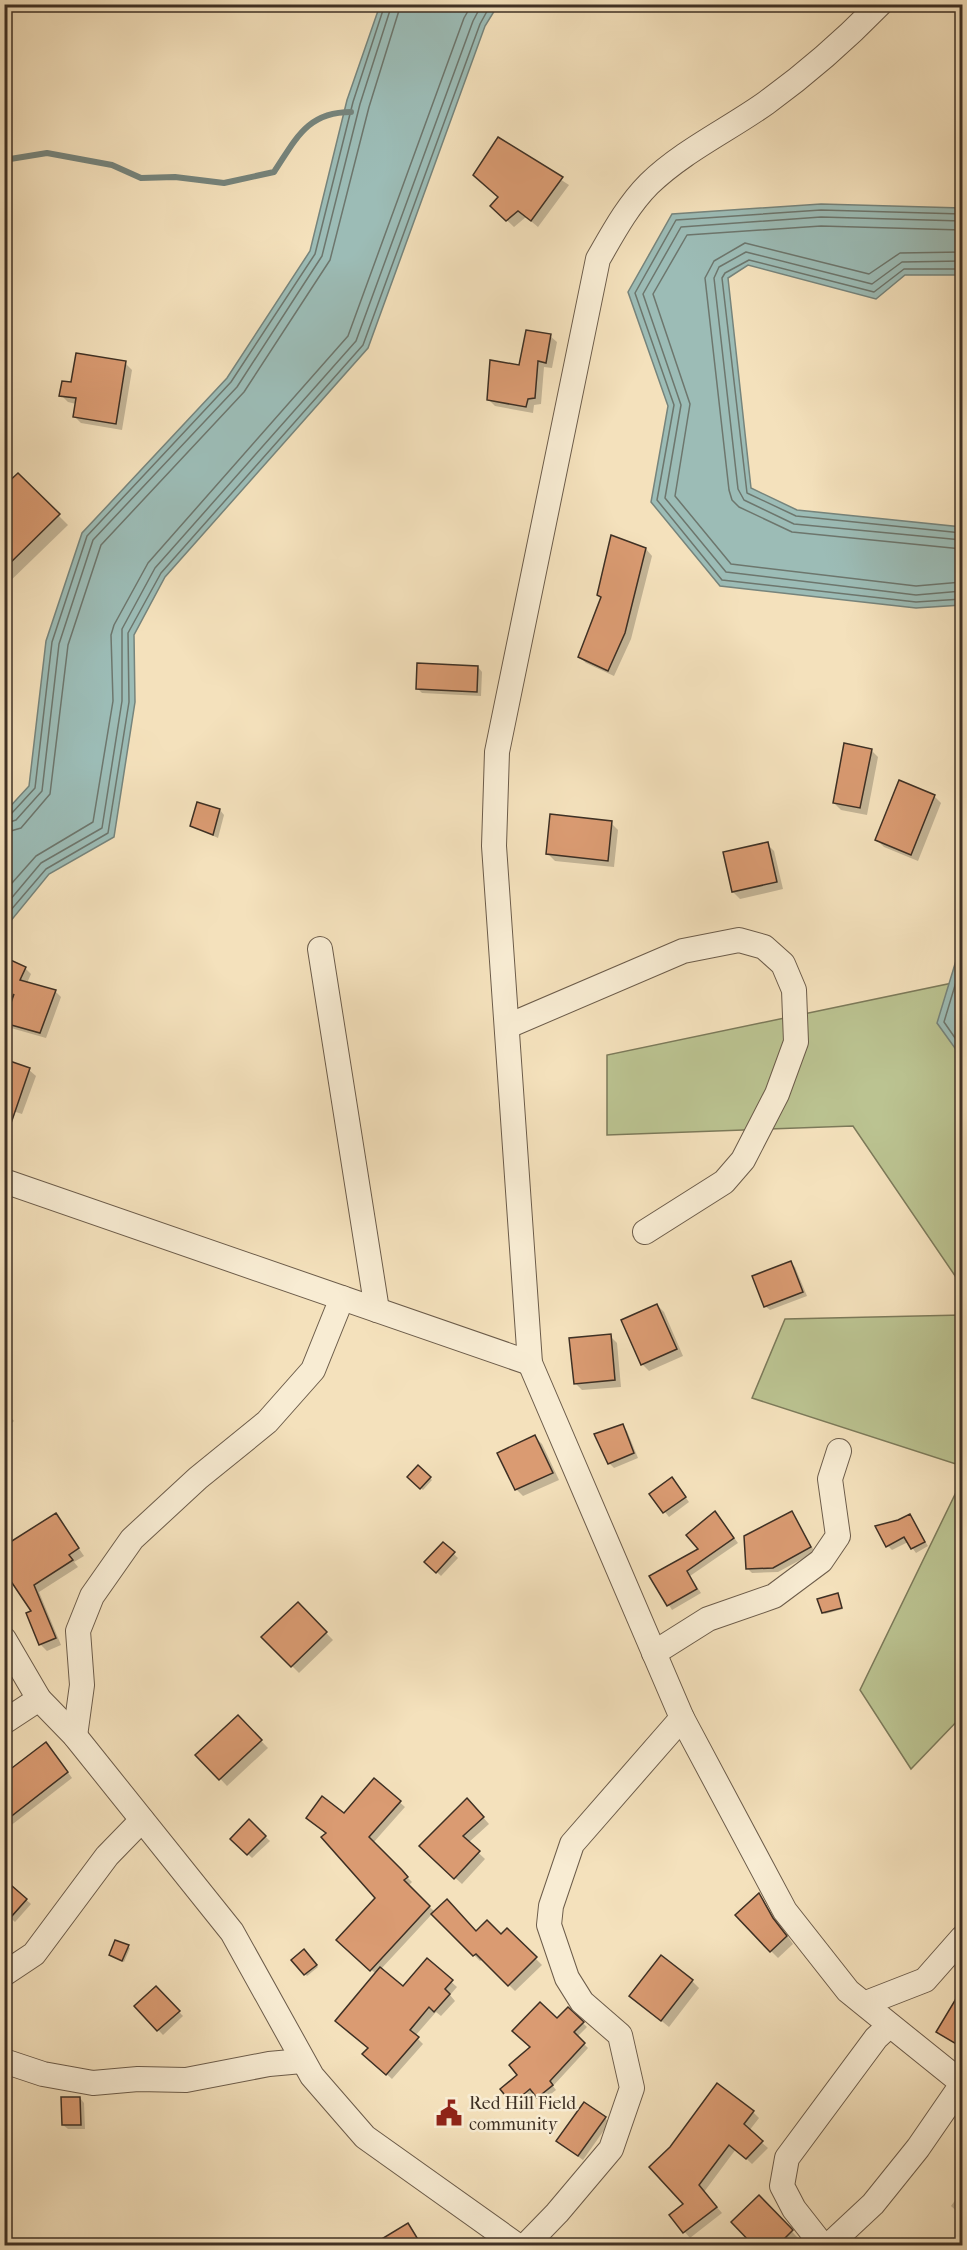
<svg xmlns="http://www.w3.org/2000/svg" width="967" height="2250" font-family="'IM FELL French Canon',serif">
<rect width="100%" height="100%" fill="#f4e1bc"/>
<filter id="stains"><feTurbulence type="fractalNoise" baseFrequency=".00333" numOctaves="4"/><feColorMatrix values="0 0 0 0 .2 0 0 0 0 .09 0 0 0 0 .02 0 0 0 .5 -.17"/></filter>
<radialGradient id="worn" r=".72"><stop offset=".6" stop-color="#630" stop-opacity="0"/><stop offset="1" stop-color="#630" stop-opacity=".3"/></radialGradient>
<g fill="#bbc391" stroke="#7c7a5a" stroke-width="1.5">
<polygon points="962,981 962,1286 853,1126 607,1135 607,1055"/>
<polygon points="962,1315 962,1466 752,1398 785,1319"/>
<polygon points="962,1480 962,1716 911,1769 860,1690"/>
</g>
<g fill="#9cbcb6" stroke="#76847c" stroke-width="1.5">
<polygon points="380,5 498,5 485,26 368,348 165,577 134,635 135,702 114,837 49,874 5,928 5,812 29,786 46,641 82,533 227,378 310,251 347,100"/>
<polygon points="821,204 962,208 962,275 905,275 876,299 748,265 728,278 751,488 797,510 962,527 962,605 916,608 720,586 651,502 668,406 628,292 672,214"/>
<polygon points="962,941 962,1058 937,1023"/>
</g>
<g fill="#0003">
<polygon points="499,139 569,185 538,227 526,217 514,227 492,206 500,198"/>
<polygon points="550,336 557,342 552,368 544,367 541,404 534,405 533,413 495,406 488,399"/>
<polygon points="125,363 132,370 122,430 81,423 74,416 76,404 68,402 61,395 72,384"/>
<polygon points="18,475 68,525 4,587 4,488"/>
<polygon points="646,549 652,556 631,639 614,676 586,663 580,657 603,599 599,595"/>
<polygon points="478,667 482,672 481,696 422,693 418,689"/>
<polygon points="871,750 878,757 867,815 841,810 834,803"/>
<polygon points="934,796 941,803 918,861 884,847 877,840"/>
<polygon points="198,804 220,810 224,815 218,838 192,826"/>
<polygon points="611,823 618,830 614,867 555,861 548,854"/>
<polygon points="767,844 774,851 783,889 740,899 733,892"/>
<polygon points="25,968 31,974 27,983 55,991 61,997 46,1038 11,1028 4,1022 14,996 4,992"/>
<polygon points="29,1070 36,1076 22,1114 4,1108"/>
<polygon points="791,1263 795,1267 807,1296 770,1310 765,1306"/>
<polygon points="657,1305 664,1312 683,1356 649,1371 642,1364"/>
<polygon points="610,1336 617,1343 621,1387 582,1390 575,1383"/>
<polygon points="4,1410 14,1421 4,1430"/>
<polygon points="623,1426 627,1431 638,1458 614,1468 609,1463"/>
<polygon points="535,1437 542,1444 559,1480 523,1496 516,1489"/>
<polygon points="418,1467 432,1480 423,1490 409,1477"/>
<polygon points="676,1484 689,1502 669,1517 651,1494"/>
<polygon points="791,1513 815,1552 778,1572 752,1573 748,1569"/>
<polygon points="56,1515 84,1556 74,1562 78,1567 39,1592 61,1645 47,1651 40,1644 33,1612 4,1568"/>
<polygon points="910,1516 928,1546 916,1553 908,1542 892,1550 888,1546 899,1522"/>
<polygon points="719,1517 738,1543 690,1576 701,1593 672,1610 651,1576 700,1549"/>
<polygon points="443,1544 458,1558 441,1576 426,1562"/>
<polygon points="837,1595 843,1609 825,1614 823,1612"/>
<polygon points="298,1604 333,1640 299,1673 263,1637"/>
<polygon points="238,1717 268,1748 227,1786 198,1755"/>
<polygon points="51,1749 72,1778 5,1830 4,1774"/>
<polygon points="374,1780 405,1807 373,1843 412,1882 408,1886 435,1912 476,1933 501,1936 507,1930 542,1965 515,1991 483,1959 480,1961 432,1914 381,1969 403,1988 427,1960 457,1987 450,1995 455,2001 441,2016 436,2012 415,2036 423,2044 392,2079 370,2059 376,1974 339,1940 377,1898 344,1815"/>
<polygon points="473,1806 489,1824 468,1843 485,1859 462,1884 427,1852"/>
<polygon points="249,1821 270,1841 252,1858 232,1839"/>
<polygon points="7,1883 31,1904 15,1922 4,1912"/>
<polygon points="759,1895 793,1944 778,1958 771,1951"/>
<polygon points="128,1947 130,1948 124,1962 111,1955"/>
<polygon points="304,1951 318,1967 307,1976 293,1960"/>
<polygon points="692,1981 699,1988 669,2027 631,1996"/>
<polygon points="156,1988 183,2016 163,2035 136,2006"/>
<polygon points="962,1990 962,2049 938,2031"/>
<polygon points="568,2009 587,2027 577,2037 588,2048 553,2086 556,2090 542,2101 534,2093 517,2107 513,2103 519,2075 557,2021"/>
<polygon points="80,2098 84,2103 85,2129 68,2129 63,2125"/>
<polygon points="753,2112 759,2118 749,2131 768,2148 752,2164 736,2149 704,2192 722,2213 690,2238 671,2216 685,2204 651,2167"/>
<polygon points="605,2118 609,2123 583,2160 562,2145"/>
<polygon points="962,2191 962,2216 951,2206"/>
<polygon points="759,2197 798,2238 791,2246 756,2246"/>
<polygon points="408,2225 422,2246 393,2246"/>
</g>
<g fill="none" stroke-linecap="round" stroke-linejoin="round">
<g stroke="#6d766d" stroke-width="1.5">
<polyline points="962,214 821,210 676,220 635,293 674,405 657,500 722,580 916,602 962,599"/>
<polyline points="962,221 821,217 681,227 643,294 681,405 665,498 726,572 916,595 962,591"/>
<polyline points="962,230 821,226 687,235 653,294 690,404 675,496 731,564 916,586 962,582"/>
<polyline points="962,252 900,253 869,274 745,243 714,261 705,278 729,490 732,500 739,507 792,532 962,549"/>
<polyline points="962,261 902,262 872,284 746,252 719,267 714,278 738,489 744,500 794,524 962,540"/>
<polyline points="962,269 904,269 874,292 749,260 725,273 722,278 747,493 796,516 962,533"/>
<polyline points="4,816 11,814 35,788 52,642 87,536 231,382 315,254 353,102 385,4"/>
<polyline points="4,824 16,820 42,791 59,644 93,540 237,387 322,256 360,104 392,4"/>
<polyline points="4,833 21,828 50,794 68,645 101,545 244,392 330,260 369,107 401,4"/>
<polyline points="4,892 36,856 93,822 113,701 111,635 114,625 148,563 348,336 464,18 472,4"/>
<polyline points="4,907 41,863 102,828 122,701 122,629 155,568 356,341 473,21 482,4"/>
<polyline points="4,918 46,869 108,833 129,702 128,633 161,573 363,345 480,24 491,4"/>
<polyline points="962,962 944,1022 962,1048"/>
</g>
<path stroke="#76847c" stroke-width="6" d="M 4,160 L 47,153 L 112,165 L 141,178 L 175,177 L 224,183 L 274,172 C 296,139 307,112 351,112"/>
</g>
<g fill="#da9b72" stroke="#3e3024" stroke-width="1.5">
<polygon points="498,137 563,177 531,221 518,211 506,221 490,206 498,197 473,175"/>
<polygon points="526,330 551,334 546,363 538,361 535,398 528,399 526,407 487,400 490,360 519,365"/>
<polygon points="76,353 126,361 116,424 73,417 76,398 59,396 62,381 71,382"/>
<polygon points="18,473 60,514 4,569 4,486"/>
<polygon points="611,535 646,548 625,633 608,671 578,657 601,597 597,595"/>
<polygon points="417,663 478,666 477,692 416,689"/>
<polygon points="844,743 872,749 860,808 833,803"/>
<polygon points="899,780 935,795 911,855 875,840"/>
<polygon points="197,802 220,809 213,835 190,826"/>
<polygon points="550,814 612,821 608,861 546,854"/>
<polygon points="768,842 777,882 732,892 723,852"/>
<polygon points="4,957 26,967 20,980 56,990 40,1033 4,1023 14,994 4,1014"/>
<polygon points="4,1059 30,1068 7,1135 4,1135"/>
<polygon points="791,1261 803,1292 764,1307 752,1276"/>
<polygon points="657,1304 677,1349 641,1365 621,1320"/>
<polygon points="611,1334 615,1380 574,1384 569,1338"/>
<polygon points="623,1424 634,1453 608,1464 594,1434"/>
<polygon points="535,1435 553,1473 515,1490 497,1453"/>
<polygon points="418,1465 431,1477 420,1489 407,1477"/>
<polygon points="672,1477 686,1497 663,1513 649,1494"/>
<polygon points="715,1511 734,1538 687,1571 697,1589 667,1606 649,1576 698,1549 686,1535"/>
<polygon points="792,1511 811,1547 773,1568 746,1569 744,1536"/>
<polygon points="56,1513 79,1548 69,1555 73,1560 34,1585 56,1638 39,1645 26,1613 31,1611 4,1571 4,1546"/>
<polygon points="910,1514 925,1542 911,1549 904,1537 886,1547 875,1526 898,1520"/>
<polygon points="443,1542 455,1552 436,1573 424,1562"/>
<polygon points="838,1593 842,1608 822,1613 817,1599"/>
<polygon points="298,1602 327,1632 291,1667 261,1637"/>
<polygon points="238,1715 262,1740 219,1780 195,1755"/>
<polygon points="46,1742 68,1772 4,1822 4,1774"/>
<polygon points="374,1778 401,1801 369,1837 402,1870 408,1877 404,1880 430,1906 370,1971 336,1940 375,1898 321,1837 326,1833 306,1818 322,1796 344,1813"/>
<polygon points="467,1798 484,1817 463,1836 480,1851 454,1879 419,1846"/>
<polygon points="249,1819 266,1836 247,1855 230,1839"/>
<polygon points="4,1879 27,1899 4,1925"/>
<polygon points="759,1893 773,1918 787,1936 770,1952 735,1915"/>
<polygon points="447,1899 476,1931 487,1920 501,1934 507,1928 537,1957 508,1986 476,1954 473,1956 431,1914"/>
<polygon points="115,1940 129,1945 122,1961 109,1955"/>
<polygon points="304,1949 317,1965 304,1975 291,1960"/>
<polygon points="661,1955 693,1980 661,2021 629,1996"/>
<polygon points="427,1958 453,1980 445,1989 450,1994 434,2012 429,2007 410,2030 419,2037 386,2075 362,2054 368,2048 335,2021 380,1967 403,1986"/>
<polygon points="156,1986 180,2011 157,2031 134,2006"/>
<polygon points="963,1987 963,2048 936,2032"/>
<polygon points="540,2002 557,2018 568,2007 584,2022 574,2032 585,2043 550,2081 553,2085 537,2098 530,2089 512,2104 500,2089 517,2075 509,2065 530,2047 512,2031"/>
<polygon points="717,2083 754,2111 744,2124 763,2141 746,2159 729,2145 699,2185 717,2207 683,2233 669,2215 683,2204 649,2167 670,2147"/>
<polygon points="61,2097 80,2097 81,2125 62,2125"/>
<polygon points="584,2102 606,2117 578,2156 556,2141"/>
<polygon points="759,2195 793,2230 777,2246 754,2246 731,2222"/>
<polygon points="408,2223 419,2241 411,2246 370,2246"/>
</g>
<g fill="none" stroke-linecap="round" stroke-linejoin="round">
<g stroke="#6c5c4a" stroke-width="26">
<g id="minor">
<path d="M 880,4 C 845,40 806,74 766,103 C 728,130 683,151 649,184 C 628,205 613,233 598,259 L 497,752 L 494,846 L 530,1363 L 682,1718 L 785,1911 L 848,1991 L 962,2083"/>
<polyline points="320,949 377,1310"/>
<polyline points="508,1026 683,951 739,940 764,947 783,964 794,990 796,1042 777,1094 743,1160 724,1182 645,1232"/>
<polyline points="4,1181 530,1363"/>
<polyline points="4,1639 39,1699 75,1736 232,1932 312,2076 365,2137 518,2246"/>
<polyline points="654,1653 708,1619 774,1596 821,1561 838,1536 830,1479 839,1451"/>
<polyline points="4,1722 39,1699"/>
<polyline points="75,1736 82,1685 78,1631 92,1596 132,1539 198,1478 267,1422 313,1370 342,1298"/>
<polyline points="4,1974 34,1954 107,1856 142,1820"/>
<polyline points="866,2003 925,1980 962,1938"/>
<polyline points="4,2061 43,2074 93,2083 138,2079 186,2080 269,2064 302,2061"/>
<polyline points="525,2246 557,2213 611,2149 632,2088 620,2035 582,2002 567,1978 549,1925 551,1906 572,1844 682,1718"/>
<polyline points="823,2246 794,2209 782,2186 787,2158 876,2038 889,2026"/>
<polyline points="828,2246 873,2204 918,2148 962,2084"/>
</g>
</g>
<use href="#minor" stroke="#f8ecd3" stroke-width="24"/>
</g>
<defs>
<g id="civic-bare" transform="scale(2.07)"><path d="M-.6-6.5H3V-4.5H.6V-3L4-1V1h2V6H-6V1h2V-1L-.6-3ZM-1.2 2.5V6h2.4V2.5Z" fill="#8f2418" stroke="#f8ecd3" stroke-width="2.5" paint-order="stroke"/></g>
</defs>
<g fill-rule="evenodd">
<use href="#civic-bare" x="449" y="2113"/>
</g>
<g text-anchor="middle" stroke-width="5" stroke-linejoin="round" paint-order="stroke">
<g font-size="18" fill="#3e3024" stroke="#f8ecd3" text-anchor="start">
<text x="469" y="2109">Red Hill Field<tspan x="469" dy="21">community</tspan></text>
</g>
</g>
<rect width="967" height="2250" fill="none" stroke="#f4e1bc" stroke-width="24"/>
<rect x="6" y="6" width="955" height="2238" fill="none" stroke="#3e3024" stroke-width="3"/>
<rect x="12" y="12" width="943" height="2226" fill="none" stroke="#3e3024" stroke-width="1.5"/>
<rect width="100%" height="100%" filter="url(#stains)"/>
<rect width="100%" height="100%" fill="url(#worn)"/>
</svg>
